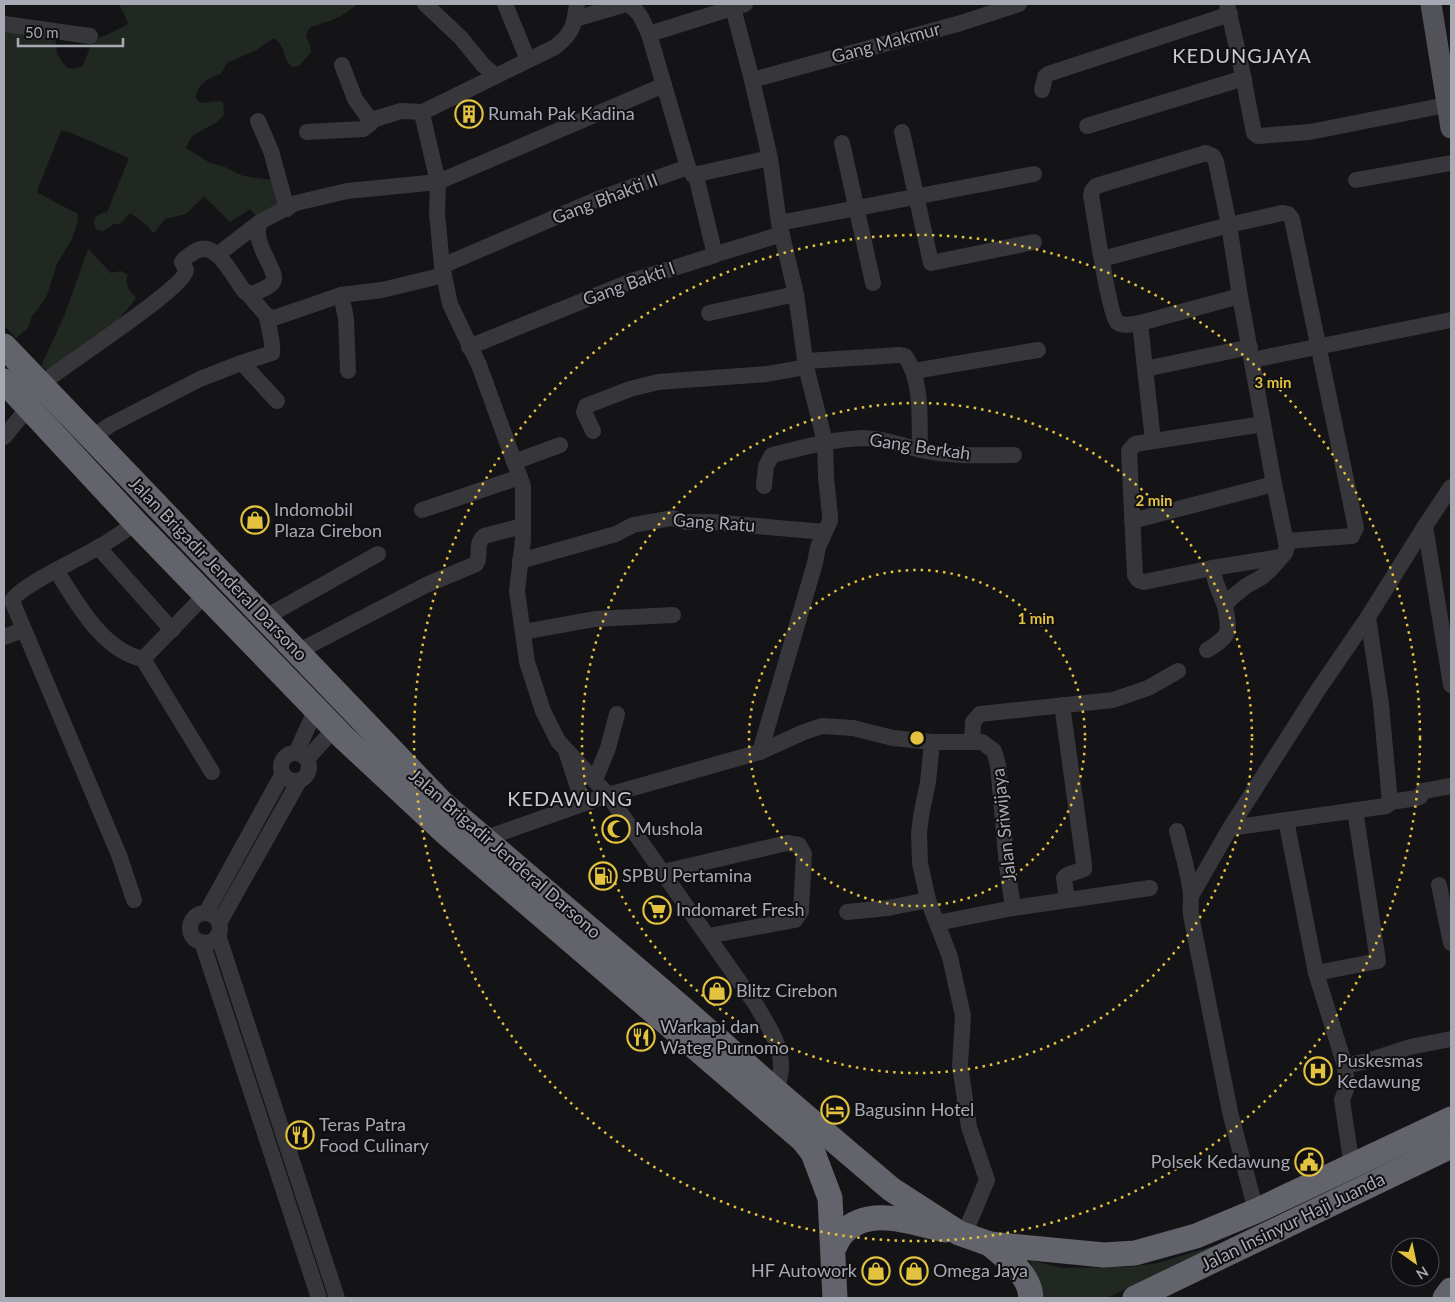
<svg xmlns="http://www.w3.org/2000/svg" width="1455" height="1302" font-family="Lato,sans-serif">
<rect width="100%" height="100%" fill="#141416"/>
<g fill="#212822">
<path d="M 119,4 L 355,4 L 355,6 C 338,20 328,21 309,28 L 306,37 L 310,45 L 311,52 L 299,66 L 292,67 C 283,59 285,45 274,38 L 256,50 L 227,63 L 221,74 C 209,77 195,86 196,99 L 201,103 L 216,101 L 223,102 L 224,115 L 217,122 L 192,136 L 186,148 L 210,163 L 225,167 L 243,176 L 272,180 L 283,201 L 261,217 L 254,214 L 250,209 L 230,222 L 204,196 L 186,214 L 165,219 L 155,232 L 152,232 L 149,227 L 130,213 L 120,224 L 114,224 L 103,231 L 97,230 L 94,225 C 94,215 98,214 107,212 L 129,158 L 69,132 L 61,131 L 38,188 L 38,193 L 78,214 L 77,224 L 72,239 L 57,264 L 47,295 L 38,309 L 32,316 L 28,328 L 16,338 L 4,325 L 4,29 L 52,37 L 56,42 L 57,54 L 66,67 L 72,69 L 82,67 L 93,41 L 127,25 L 128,22 Z"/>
<path d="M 88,249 L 111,273 L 121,271 L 128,275 C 124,285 129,290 136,298 C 112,332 84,348 50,373 L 41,366 L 65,314 Z"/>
<polygon points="1220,1244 1107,1298 1040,1298 1039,1286 1030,1260 1061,1268 1128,1267 1158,1263"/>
</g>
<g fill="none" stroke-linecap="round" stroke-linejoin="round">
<g stroke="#36363b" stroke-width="16">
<polyline points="425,4 461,38 483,65 496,76"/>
<polyline points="505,4 528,60"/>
<path d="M 577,4 C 574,26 573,33 555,47 L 423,112 L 423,118 L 438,182 L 437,213 L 442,266 L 450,304 L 479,365 L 523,486 L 523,540 L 517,591 L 527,662 L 543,711 L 558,741 L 608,795 L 756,1005 C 767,1024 782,1045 781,1068 C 781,1075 778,1084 776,1091"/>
<polyline points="732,4 752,80 770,158 779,223 796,294 806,367 825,442 826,477 830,516 830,521 818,547 815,563 760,752"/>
<polyline points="1227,4 1240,61 1254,133 1258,136 1310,132 1446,105"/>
<path d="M 575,19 L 626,4 C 640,9 643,22 649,34 L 745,4"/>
<polyline points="4,24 90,36"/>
<polyline points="649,34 688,167 693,175 770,158"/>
<polyline points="342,65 355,99 368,117 375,119 401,111 423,112"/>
<polyline points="752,80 961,23 1019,4"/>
<polyline points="1042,90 1045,77 1048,74 1230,14"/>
<polyline points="258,121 271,151 287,209"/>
<polyline points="1087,126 1244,78"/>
<polyline points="307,132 363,129 371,123 371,119"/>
<polyline points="902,132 931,263 1034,242"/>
<polyline points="842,143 873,283"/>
<polyline points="1356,180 1451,163"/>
<polyline points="779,223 1034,174"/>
<polyline points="720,253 782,234"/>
<polyline points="217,255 260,222"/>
<polyline points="1102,259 1229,225 1282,213 1288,214 1292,219 1356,528 1352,536 1286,541"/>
<polyline points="442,266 598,199 688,167"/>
<polyline points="248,294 267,316 274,318 341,295 382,290 444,275"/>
<polyline points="341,295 346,318 348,371"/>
<polyline points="709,313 796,294"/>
<polyline points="1140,323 1153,441"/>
<polyline points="469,347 632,281 715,255 696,176"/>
<polyline points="1252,360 1451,320"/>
<path d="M 806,361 L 900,355 L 905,356 C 923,381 919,420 920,450"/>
<path d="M 241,363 L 272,353 C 274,346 268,325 267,316"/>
<polyline points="1145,369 1250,347"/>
<polyline points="914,371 1038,350"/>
<path d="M 41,384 C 62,367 185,288 186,270 L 182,262 C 185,257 190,255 194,252 C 216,237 233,278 245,292 L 252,294 C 259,291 269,288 273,282 C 280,272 250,243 260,222 L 296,203 L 347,191 L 438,182 L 664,85"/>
<polyline points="1263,424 1135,444 1129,451 1135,575 1138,580 1144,582 1212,568 1280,557"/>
<polyline points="593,431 584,412 586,406 630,389 658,382 767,374 806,367"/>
<polyline points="4,437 28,408"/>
<polyline points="91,438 110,425 200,379 241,363 244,365 277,401"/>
<polyline points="514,462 560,445"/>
<path d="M 764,486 L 766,466 L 772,455 C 802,448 832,439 863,438 C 885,438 904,447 926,451 C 955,457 985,455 1014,455"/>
<polyline points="1451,487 1425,526 1451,685"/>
<polyline points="422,510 520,477"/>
<polyline points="1132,521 1274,484"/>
<polyline points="99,548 172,630"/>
<polyline points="520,561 616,534 633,525 672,518 686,522 712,522 824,532"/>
<polyline points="1212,568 1216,583 1225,606"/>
<path d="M 56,570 C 77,603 102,650 143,659 L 212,772"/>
<polyline points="264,618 378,554"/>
<polyline points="523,632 595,619 673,615"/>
<polyline points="4,637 23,630"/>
<path d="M 1207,650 C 1231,635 1230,633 1225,606 L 1230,599 L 1246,586 L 1262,577 L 1271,569 L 1285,553 L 1287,547 L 1274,484 L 1240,296 L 1229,225 L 1216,162 L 1213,156 L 1206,153 L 1096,186 L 1092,191 L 1091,195 C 1094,213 1109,314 1117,322 C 1123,327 1133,324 1140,323 L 1240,296"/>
<path d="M 297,652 L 426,585 L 476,564 C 482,555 474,546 484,536 L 523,526"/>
<polyline points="143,659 206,594"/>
<polyline points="1062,705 1084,864 1084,869 1067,875 1064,878 1067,900"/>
<polyline points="932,742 928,782 921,816 919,834 920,863 928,900 950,957 963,1016 960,1065 969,1127 987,1180 964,1235"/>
<polyline points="972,742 973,722 980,714 1113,700 1148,688 1178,671"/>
<circle cx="295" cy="767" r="14"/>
<polyline points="296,753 316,709"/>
<polyline points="567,754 583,803"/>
<polyline points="307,759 335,728"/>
<polyline points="595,780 608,748 617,714"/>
<polyline points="1390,802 1417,798 1420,797 1423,791 1451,786"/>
<polyline points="1286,820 1316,973 1345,1066 1347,1087 1342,1100 1352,1167"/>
<polyline points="1230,828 1386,806 1390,803 1381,704 1368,617"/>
<path d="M 1177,831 C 1182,852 1189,874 1191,895 C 1191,902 1190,908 1191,915 L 1230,1112 L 1256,1211"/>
<polyline points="483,839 608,795 760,752 804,732 822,726 853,728 893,738 932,742 982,742 994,751 998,765 1007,866 1013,908 1150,888"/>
<polyline points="663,872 787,843 799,845 804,854 801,911 795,920 708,936"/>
<polyline points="1439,885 1451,943"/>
<polyline points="1191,896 1230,828 1318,690 1368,617 1425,526"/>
<path d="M 134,900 L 119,855 L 12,601 C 19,586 81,558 97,548 C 111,541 123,531 136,523"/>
<polyline points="847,912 888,908 928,900"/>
<polyline points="206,913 282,775"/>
<circle cx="205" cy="928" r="15"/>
<polyline points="219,923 299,781"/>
<polyline points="937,923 1013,908"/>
<polyline points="218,935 337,1298"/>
<polyline points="202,942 319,1298"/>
<polyline points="1316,973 1378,961 1355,810"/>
<polyline points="1345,1066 1367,1061 1410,1047 1451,1039"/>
</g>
<polyline stroke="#525259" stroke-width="21" points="1431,4 1451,128"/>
<g stroke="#62636b" stroke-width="25">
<polyline points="4,346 441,802 682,1008 776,1091 891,1189 959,1233 990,1244 1104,1255 1135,1253 1196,1236 1256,1211 1451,1119"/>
<polyline points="4,381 136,523 344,738 447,834 803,1140 813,1153 830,1198 835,1298"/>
<path d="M 990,1244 C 1006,1258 1030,1274 1031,1298"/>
<path d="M 833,1249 C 836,1244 839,1237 843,1233 C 869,1204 915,1224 946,1230"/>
<polyline points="1135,1298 1451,1146"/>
<polyline points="1445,1298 1451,1290"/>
</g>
</g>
<g fill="none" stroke="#e3c23f" stroke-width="2.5" stroke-dasharray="2.5 5">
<circle cx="917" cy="738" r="168"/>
<circle cx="917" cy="738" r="335"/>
<circle cx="917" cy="738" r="503"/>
</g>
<defs>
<g id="building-ring" transform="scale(1.4375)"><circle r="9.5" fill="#100f11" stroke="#e3c23f" stroke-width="1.5"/><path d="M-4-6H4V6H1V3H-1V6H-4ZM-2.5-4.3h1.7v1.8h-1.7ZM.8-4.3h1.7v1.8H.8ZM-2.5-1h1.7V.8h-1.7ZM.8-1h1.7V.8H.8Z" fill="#e3c23f"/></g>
<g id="shop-ring" transform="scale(1.4375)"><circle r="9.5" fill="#100f11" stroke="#e3c23f" stroke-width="1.5"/><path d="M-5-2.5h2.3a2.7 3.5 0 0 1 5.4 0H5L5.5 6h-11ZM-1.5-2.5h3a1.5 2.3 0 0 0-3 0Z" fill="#e3c23f"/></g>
<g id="mosque-ring" transform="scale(1.4375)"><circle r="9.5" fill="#100f11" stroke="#e3c23f" stroke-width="1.5"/><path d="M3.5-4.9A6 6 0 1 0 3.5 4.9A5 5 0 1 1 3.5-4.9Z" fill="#e3c23f"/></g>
<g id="fuel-ring" transform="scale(1.4375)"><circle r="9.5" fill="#100f11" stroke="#e3c23f" stroke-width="1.5"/><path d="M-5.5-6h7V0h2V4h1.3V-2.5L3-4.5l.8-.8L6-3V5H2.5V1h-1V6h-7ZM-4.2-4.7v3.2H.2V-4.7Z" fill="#e3c23f"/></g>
<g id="supermarket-ring" transform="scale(1.4375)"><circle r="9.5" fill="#100f11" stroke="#e3c23f" stroke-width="1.5"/><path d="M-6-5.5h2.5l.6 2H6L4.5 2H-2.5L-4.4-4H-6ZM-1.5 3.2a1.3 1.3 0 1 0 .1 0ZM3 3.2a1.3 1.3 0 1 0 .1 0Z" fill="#e3c23f"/></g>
<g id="restaurant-ring" transform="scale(1.4375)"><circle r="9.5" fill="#100f11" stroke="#e3c23f" stroke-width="1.5"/><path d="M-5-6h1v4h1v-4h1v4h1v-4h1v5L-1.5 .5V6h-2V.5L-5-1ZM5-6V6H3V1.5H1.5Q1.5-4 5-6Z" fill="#e3c23f"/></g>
<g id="hospital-ring" transform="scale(1.4375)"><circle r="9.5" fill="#100f11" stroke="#e3c23f" stroke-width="1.5"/><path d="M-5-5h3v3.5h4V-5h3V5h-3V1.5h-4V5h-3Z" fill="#e3c23f"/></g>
<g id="hotel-ring" transform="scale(1.4375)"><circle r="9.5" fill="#100f11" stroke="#e3c23f" stroke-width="1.5"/><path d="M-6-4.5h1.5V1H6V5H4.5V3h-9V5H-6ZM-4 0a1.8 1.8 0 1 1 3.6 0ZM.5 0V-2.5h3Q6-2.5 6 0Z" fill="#e3c23f"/></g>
<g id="civic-ring" transform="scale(1.4375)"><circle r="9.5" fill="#100f11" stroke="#e3c23f" stroke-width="1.5"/><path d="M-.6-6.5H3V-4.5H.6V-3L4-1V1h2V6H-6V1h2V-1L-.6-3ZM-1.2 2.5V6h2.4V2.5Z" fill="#e3c23f"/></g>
</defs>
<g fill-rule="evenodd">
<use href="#building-ring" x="469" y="114"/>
<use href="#shop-ring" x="255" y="520"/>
<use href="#mosque-ring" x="616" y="829"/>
<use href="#fuel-ring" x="603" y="876"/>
<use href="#supermarket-ring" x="657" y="910"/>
<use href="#shop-ring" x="717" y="991"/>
<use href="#restaurant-ring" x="641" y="1037"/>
<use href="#hospital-ring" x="1318" y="1071"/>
<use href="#hotel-ring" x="835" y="1110"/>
<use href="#restaurant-ring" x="300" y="1135"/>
<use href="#civic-ring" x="1309" y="1162"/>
<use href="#shop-ring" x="876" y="1271"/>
<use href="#shop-ring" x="914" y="1271"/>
</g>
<g text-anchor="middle" stroke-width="4" stroke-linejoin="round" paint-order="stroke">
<g font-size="18" fill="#a7aab5" stroke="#100f11">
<text transform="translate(886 43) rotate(-15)" y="6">Gang Makmur</text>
<text transform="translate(605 199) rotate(-21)" y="6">Gang Bhakti II</text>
<text transform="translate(629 284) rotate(-20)" y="6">Gang Bakti I</text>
<text transform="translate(920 447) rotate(8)" y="6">Gang Berkah</text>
<text transform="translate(714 523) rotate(4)" y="6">Gang Ratu</text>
<text transform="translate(218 569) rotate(46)" y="6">Jalan Brigadir Jenderal Darsono</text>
<text transform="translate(1004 825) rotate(-96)" y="6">Jalan Sriwijaya</text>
<text transform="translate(505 854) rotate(41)" y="6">Jalan Brigadir Jenderal Darsono</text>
<text transform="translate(1293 1222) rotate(-26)" y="6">Jalan Insinyur Haji Juanda</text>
</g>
<g font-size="18" fill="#a7aab5" stroke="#100f11" text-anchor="start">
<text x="488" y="120">Rumah Pak Kadina</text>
<text x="274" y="516">Indomobil<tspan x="274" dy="21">Plaza Cirebon</tspan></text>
<text x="635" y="835">Mushola</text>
<text x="622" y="882">SPBU Pertamina</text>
<text x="676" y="916">Indomaret Fresh</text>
<text x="736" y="997">Blitz Cirebon</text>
<text x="660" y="1033">Warkapi dan<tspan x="660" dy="21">Wateg Purnomo</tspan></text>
<text x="1337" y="1067">Puskesmas<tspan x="1337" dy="21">Kedawung</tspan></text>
<text x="854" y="1116">Bagusinn Hotel</text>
<text x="319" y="1131">Teras Patra<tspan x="319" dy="21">Food Culinary</tspan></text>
<text x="1290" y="1168" text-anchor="end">Polsek Kedawung</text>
<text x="857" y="1277" text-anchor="end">HF Autowork</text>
<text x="933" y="1277">Omega Jaya</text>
</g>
<g font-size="20" letter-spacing="1" fill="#c8c9d1" stroke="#100f11">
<text x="1242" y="63">KEDUNGJAYA</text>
<text x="570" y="806">KEDAWUNG</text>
</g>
</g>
<circle cx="917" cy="738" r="8" fill="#e3c23f" stroke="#100f11" stroke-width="2.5"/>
<g font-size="15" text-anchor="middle" font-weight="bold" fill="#e3c23f" stroke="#100f11" stroke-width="4" stroke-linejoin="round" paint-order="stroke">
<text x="1273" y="388">3 min</text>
<text x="1154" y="506">2 min</text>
<text x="1036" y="624">1 min</text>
</g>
<rect width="1455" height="1302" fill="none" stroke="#a7aab5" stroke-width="10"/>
<g transform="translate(1415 1262) rotate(147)"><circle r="24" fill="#100f11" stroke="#4c4d53"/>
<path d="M0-4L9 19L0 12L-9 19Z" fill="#e3c23f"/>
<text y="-8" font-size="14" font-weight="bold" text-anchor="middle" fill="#a7aab5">N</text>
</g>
<path d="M18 38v8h105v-8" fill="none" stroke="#a7aab5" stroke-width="2.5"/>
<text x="25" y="38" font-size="15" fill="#a7aab5" stroke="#100f11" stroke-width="4" paint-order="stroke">50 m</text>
</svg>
